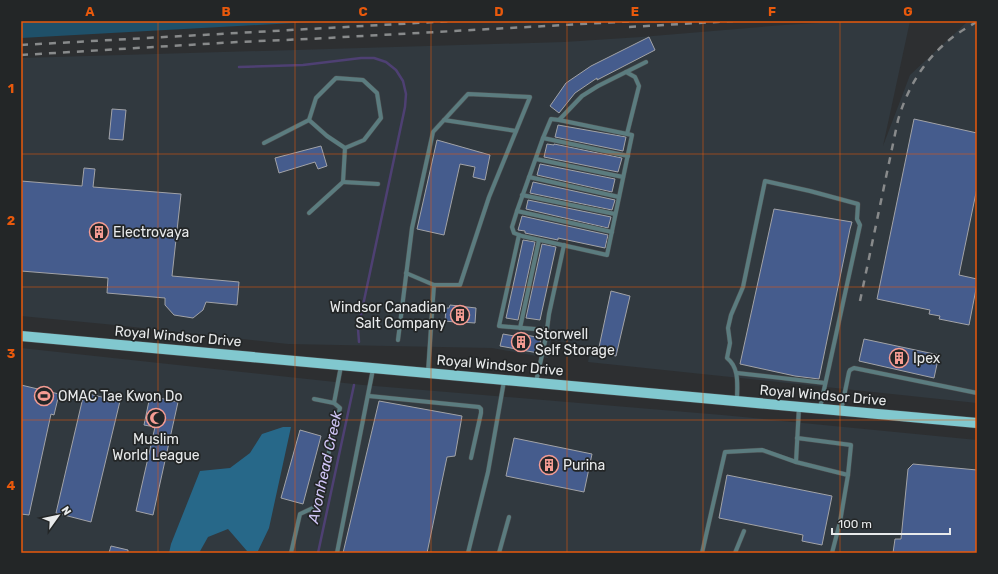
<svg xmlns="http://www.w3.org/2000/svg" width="998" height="574" font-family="Rubik,sans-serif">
<rect width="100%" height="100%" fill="#2d2f31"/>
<g fill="#31393f">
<polygon points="853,21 910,21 883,146 910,75 967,22 977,21 977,403 588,362 591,347 551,340 548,358 492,348 288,344 115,325 21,316 21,58 564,42 641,37 784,25"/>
<polygon points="21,348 363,385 722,415 977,440 977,553 21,553"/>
</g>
<polygon fill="#1f5069" points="21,21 331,21 21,38"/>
<polygon fill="#276889" points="283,427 291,427 269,528 258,551 247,551 228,529 208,537 199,553 169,553 171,544 200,471 230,468 250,453 262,434"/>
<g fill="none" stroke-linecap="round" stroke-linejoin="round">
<g stroke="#4e4073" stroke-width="2.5">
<polyline points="239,67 303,65 361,58 374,58 386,62 396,70 403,81 406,94 405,107 358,329 359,342"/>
<polyline points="318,553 354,385"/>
</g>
</g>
<g fill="#455c8d" stroke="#a2a3a7">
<polygon points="649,37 655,50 597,80 597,78 575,93 559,113 550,106 566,83 591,66"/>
<polygon points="112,109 126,110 123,140 109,139"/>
<polygon points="914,119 977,133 977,188 959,275 977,279 977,284 969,325 939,319 940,316 929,314 930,310 877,299"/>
<polygon points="558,125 626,137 623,151 555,137"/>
<polygon points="437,140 490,155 485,180 473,177 475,167 460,164 444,235 417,229"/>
<polygon points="547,144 554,145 554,144 622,158 618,172 544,157"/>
<polygon points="321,146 327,166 318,169 315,162 279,173 275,158"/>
<polygon points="540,164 615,179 612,192 537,175"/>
<polygon points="84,168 95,169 93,187 181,194 172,276 239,282 237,305 206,302 203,310 193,318 174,315 165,305 165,298 107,293 108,278 21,271 21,181 82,186"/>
<polygon points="533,182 615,200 612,210 530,193"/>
<polygon points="528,200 611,217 608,228 526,209"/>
<polygon points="774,209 852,222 850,229 819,379 795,376 740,364"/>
<polygon points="522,216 608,235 605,248 558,238 558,240 525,233 525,231 518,230"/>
<polygon points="523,240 535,242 518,320 506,318"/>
<polygon points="542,244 556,247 540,320 526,318"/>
<polygon points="611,291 630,296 616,356 598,352"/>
<polygon points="450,305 476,308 475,323 461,322 461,324 454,323 455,322 445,321 446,308 449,308"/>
<polygon points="503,334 520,337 521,334 541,338 538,353 500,346"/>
<polygon points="864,339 939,355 934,378 859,361"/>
<polygon points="21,385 59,394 54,415 51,414 29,515 21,514"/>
<polygon points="84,393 120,401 91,522 56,513"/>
<polygon points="150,396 178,402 153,515 136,511 155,427 144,425"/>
<polygon points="379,401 462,416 455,456 447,457 427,553 343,553"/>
<polygon points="300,430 321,436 303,504 281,498"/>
<polygon points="514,438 592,454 584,492 506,476"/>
<polygon points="913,464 977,470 977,553 893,553 895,539 901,539 908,469"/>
<polygon points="727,475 832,496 822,545 802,541 803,535 719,518"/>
<polygon points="111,546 128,550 128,553 109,553"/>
</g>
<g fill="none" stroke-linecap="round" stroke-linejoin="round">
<g stroke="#4b4d4f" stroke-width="5">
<g id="lane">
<polyline points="626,72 635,77 639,86 627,134"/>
<polyline points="309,120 327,136 345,148"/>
<polyline points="444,120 516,131"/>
<polyline points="559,120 632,135 607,255 522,236 514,233 512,227 517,211 543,138 551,119 559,120 582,96 598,86 646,62"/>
<polyline points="543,138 628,156"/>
<polyline points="264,143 309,120 316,98 336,78 363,80 377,93 381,118 364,140 345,148 343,182 309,213"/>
<polyline points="536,159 623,177"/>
<polyline points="529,177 619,197"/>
<polyline points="343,182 378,184"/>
<polyline points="522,195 615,214"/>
<polyline points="517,211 612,232"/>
<polyline points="519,235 499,326 547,330"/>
<polyline points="406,273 434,285"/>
<polyline points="520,328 539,240"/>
<polyline points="398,340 412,228 433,132 468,94 530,97 489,197 460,285 434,285 432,312 428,373"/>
<polyline points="737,373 825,383"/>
<polyline points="536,382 546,337 549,314 564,245"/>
<polyline points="369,396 479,407 481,409 481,413 471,458"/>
<polyline points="314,399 334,403"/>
<path d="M 737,400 C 737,386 740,368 727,358 L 730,343 L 728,328 L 731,315 L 743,287 L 765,181 L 810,191 L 858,204 L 857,219 L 860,225 L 820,408"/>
<polyline points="799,407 796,462 848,475 840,522 832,553"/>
<polyline points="841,411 849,372 850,370 854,368 977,393"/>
<polyline points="797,438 851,445 848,475"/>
<polyline points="291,553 300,514 315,507 340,408 334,403 341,366"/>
<polyline points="337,553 373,369"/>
<polyline points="468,553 488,472 504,381"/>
<polyline points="499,553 509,517"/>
<polyline points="702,553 725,452 762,450 796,462"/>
<polyline points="735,553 744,531"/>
</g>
</g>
<g stroke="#4b4d4f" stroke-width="11">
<polyline id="primary" points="21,336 977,423"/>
</g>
<use href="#lane" stroke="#5b7c7f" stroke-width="4"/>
<use href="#primary" stroke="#81c8cf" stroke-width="10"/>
<g stroke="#888a8b" stroke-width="2.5" stroke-dasharray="7 7" stroke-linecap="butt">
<polyline points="629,27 733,21"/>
<polyline points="21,45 453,21"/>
<polyline points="21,55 237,42 308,39 637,21"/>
<path d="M 860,301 L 898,120 C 911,76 936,43 977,22"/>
</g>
</g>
<path fill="none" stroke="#e8590c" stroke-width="1" stroke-opacity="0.55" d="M 158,21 L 158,553M 295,21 L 295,553M 431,21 L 431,553M 567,21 L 567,553M 703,21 L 703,553M 840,21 L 840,553M 21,154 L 977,154M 21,287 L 977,287M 21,420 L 977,420"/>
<defs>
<g id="building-ring" transform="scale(1)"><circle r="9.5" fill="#232627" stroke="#f59c93" stroke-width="1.5"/><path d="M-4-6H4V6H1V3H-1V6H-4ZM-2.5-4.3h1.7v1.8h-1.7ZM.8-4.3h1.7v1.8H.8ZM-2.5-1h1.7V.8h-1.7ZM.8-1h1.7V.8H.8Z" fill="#f59c93"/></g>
<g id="stadium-ring" transform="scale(1)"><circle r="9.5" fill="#232627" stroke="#f59c93" stroke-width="1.5"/><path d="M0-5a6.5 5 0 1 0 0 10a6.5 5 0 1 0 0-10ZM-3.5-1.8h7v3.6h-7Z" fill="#f59c93"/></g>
<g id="mosque-ring" transform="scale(1)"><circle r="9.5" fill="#232627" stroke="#f59c93" stroke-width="1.5"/><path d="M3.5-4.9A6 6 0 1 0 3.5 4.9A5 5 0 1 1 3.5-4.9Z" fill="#f59c93"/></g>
</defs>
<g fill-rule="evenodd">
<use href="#building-ring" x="99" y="232"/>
<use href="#building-ring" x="460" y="315"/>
<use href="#building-ring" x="521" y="342"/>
<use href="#building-ring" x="899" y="358"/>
<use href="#stadium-ring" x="44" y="396"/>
<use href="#mosque-ring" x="156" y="418"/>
<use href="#building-ring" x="549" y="465"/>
</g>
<g text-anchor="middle" stroke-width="3.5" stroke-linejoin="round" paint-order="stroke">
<g font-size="14" fill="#e8eaeb" stroke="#232627" text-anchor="start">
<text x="113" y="237">Electrovaya</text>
<text x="446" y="312" text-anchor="end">Windsor Canadian<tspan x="446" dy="16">Salt Company</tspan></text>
<text x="535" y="339">Storwell<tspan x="535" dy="16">Self Storage</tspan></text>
<text x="913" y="363">Ipex</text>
<text x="58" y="401">OMAC Tae Kwon Do</text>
<text x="156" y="444" text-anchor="middle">Muslim<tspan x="156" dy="16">World League</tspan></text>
<text x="563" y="470">Purina</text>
</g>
<g font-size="14" fill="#e8eaeb" stroke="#232627">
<text transform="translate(178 336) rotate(5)" y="5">Royal Windsor Drive</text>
<text transform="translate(500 365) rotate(5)" y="5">Royal Windsor Drive</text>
<text transform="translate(823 395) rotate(5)" y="5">Royal Windsor Drive</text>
</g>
<g font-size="15" font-style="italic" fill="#d0c5f6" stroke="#232627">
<text transform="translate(325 467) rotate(-78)" y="5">Avonhead Creek</text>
</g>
</g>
<rect width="998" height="574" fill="none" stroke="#232627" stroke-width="44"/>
<g transform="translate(58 516) rotate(57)" stroke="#232627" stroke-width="3" paint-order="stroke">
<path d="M0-3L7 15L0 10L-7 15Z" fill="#e8eaeb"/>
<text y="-6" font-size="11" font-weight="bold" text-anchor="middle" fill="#e8eaeb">N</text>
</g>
<path d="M832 528v6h118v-6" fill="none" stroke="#e8eaeb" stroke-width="2"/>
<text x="838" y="528" font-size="12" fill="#e8eaeb" stroke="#232627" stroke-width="3" paint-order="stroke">100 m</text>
<rect x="22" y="22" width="954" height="530" fill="none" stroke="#e8590c" stroke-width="1.5"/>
<g font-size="13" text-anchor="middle" font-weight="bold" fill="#e8590c">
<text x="90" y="16">A</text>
<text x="226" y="16">B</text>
<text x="363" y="16">C</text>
<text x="499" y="16">D</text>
<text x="635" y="16">E</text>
<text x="772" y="16">F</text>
<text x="908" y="16">G</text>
<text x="11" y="93">1</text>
<text x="11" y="225">2</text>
<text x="11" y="358">3</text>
<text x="11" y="490">4</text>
</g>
</svg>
